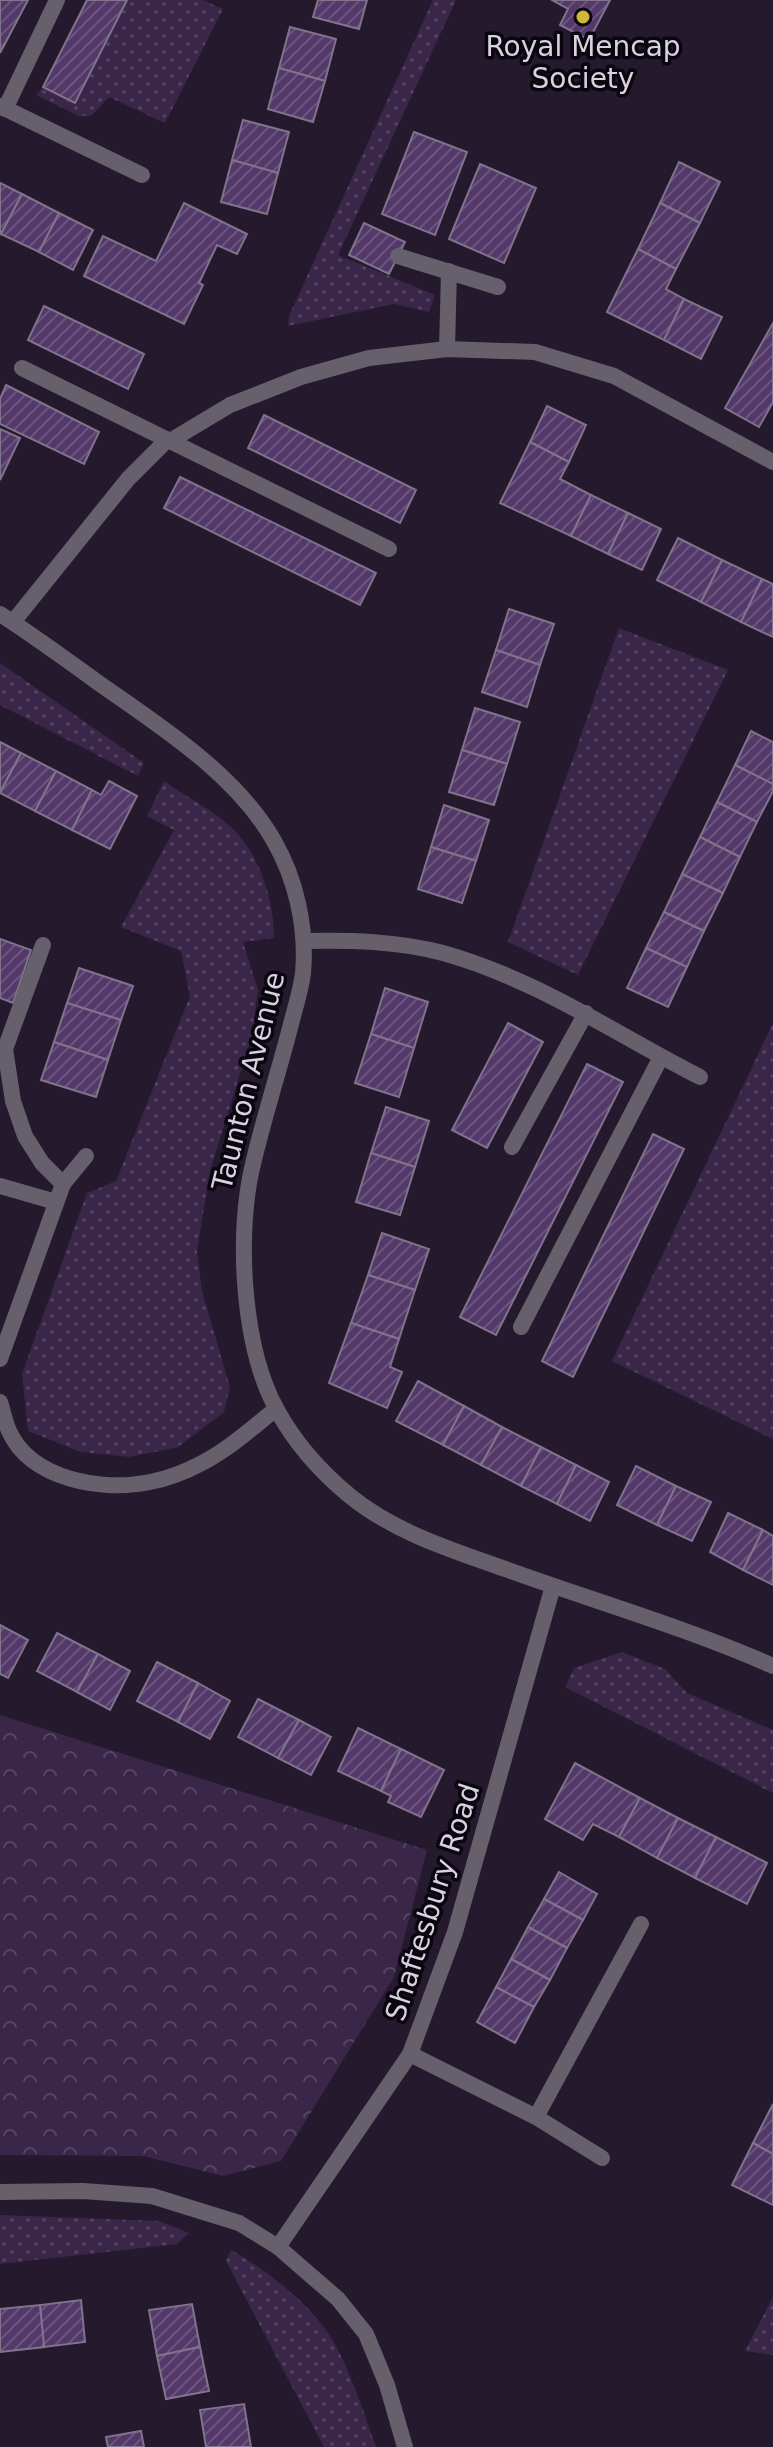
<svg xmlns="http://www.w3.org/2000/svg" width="773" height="2447" font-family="'DejaVu Sans',sans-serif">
<defs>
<pattern id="grass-dots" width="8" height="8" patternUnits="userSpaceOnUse" patternTransform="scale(2)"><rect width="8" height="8" fill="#392649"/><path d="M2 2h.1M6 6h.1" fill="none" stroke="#554463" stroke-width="1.8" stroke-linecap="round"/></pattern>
<pattern id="park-crowns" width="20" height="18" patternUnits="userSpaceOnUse" patternTransform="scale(2)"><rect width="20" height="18" fill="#392649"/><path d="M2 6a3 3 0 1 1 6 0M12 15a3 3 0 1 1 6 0" fill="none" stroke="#554463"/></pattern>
<pattern id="building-hatch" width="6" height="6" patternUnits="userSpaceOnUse" patternTransform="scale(2)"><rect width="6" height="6" fill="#533869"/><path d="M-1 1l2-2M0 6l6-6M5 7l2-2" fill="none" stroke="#6b547e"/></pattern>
</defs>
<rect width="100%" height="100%" fill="#24192d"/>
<g fill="url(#grass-dots)">
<polygon points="127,0 203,0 223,9 165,123 109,97 91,116 79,116 36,95 43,87 74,102"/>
<polygon points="433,0 456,0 338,255 435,295 429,312 394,304 288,326 289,316"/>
<polygon points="619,628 728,670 578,975 508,942"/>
<polygon points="0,663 144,763 138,776 0,705"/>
<path d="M 164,781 C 185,796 213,810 232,828 C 260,855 274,900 274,938 L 243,942 L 258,990 L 252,1035 L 210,1171 L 197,1251 L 202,1291 L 230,1387 L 224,1412 L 178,1447 L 129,1457 L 81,1452 L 28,1431 L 22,1374 L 87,1193 L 116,1181 L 190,996 L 181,951 L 121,927 L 174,830 L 147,816 Z"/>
<polygon points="773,1023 773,1439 612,1361"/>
<polygon points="622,1652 665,1669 687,1693 773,1730 773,1793 565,1687 574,1668"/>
<polygon points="0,2215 159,2221 189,2233 177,2244 0,2264"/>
<path d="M 231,2250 C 266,2270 310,2303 332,2339 C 351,2372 363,2411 376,2447 L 324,2447 L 226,2261 Z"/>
<polygon points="773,2297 773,2355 745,2351"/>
</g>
<polygon fill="url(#park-crowns)" points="0,1715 427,1850 394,1977 281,2161 223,2176 143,2156 0,2155"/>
<g fill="url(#building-hatch)" stroke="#80738c" stroke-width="2">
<polygon points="0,0 28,0 0,53"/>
<polygon points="87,0 127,0 75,103 43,87"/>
<polygon points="318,0 367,0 359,29 313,17"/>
<polygon points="552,0 610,0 589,40 560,25 568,9"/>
<polygon points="290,27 336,39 325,81 279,68"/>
<polygon points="279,68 325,81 313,122 268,109"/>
<polygon points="243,120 289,132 278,173 232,160"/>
<polygon points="414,132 467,152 435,235 382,214"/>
<polygon points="232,160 278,173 267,214 221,202"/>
<polygon points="679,162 720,182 700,223 660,203"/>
<polygon points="480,164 536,188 504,263 449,239"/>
<polygon points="0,183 22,194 1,234 0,233"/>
<polygon points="22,194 59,213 39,252 1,234"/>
<polygon points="184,203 247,234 237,254 217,245 199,283 203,285 184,324 84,276 103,236 156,261"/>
<polygon points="660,203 700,223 676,269 638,249"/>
<polygon points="59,213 93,230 73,270 39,252"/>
<polygon points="364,223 405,242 389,274 349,255"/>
<polygon points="638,249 676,269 666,289 684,299 664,340 607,312"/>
<polygon points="684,299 722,317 701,359 664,340"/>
<polygon points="44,306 144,354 128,389 28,340"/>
<polygon points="773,323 773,402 759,427 725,408"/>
<polygon points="6,385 99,432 84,464 0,424 0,399"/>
<polygon points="547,406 586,425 569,462 530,442"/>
<polygon points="264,415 416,490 400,523 248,448"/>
<polygon points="0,429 20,438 0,480"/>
<polygon points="530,442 569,462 560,479 591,495 571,536 500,503"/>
<polygon points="180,477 376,573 360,605 164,508"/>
<polygon points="591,495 628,513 608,554 571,536"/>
<polygon points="628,513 661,529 642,570 608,554"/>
<polygon points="678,538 722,560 701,602 657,580"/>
<polygon points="722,560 762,579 741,622 701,602"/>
<polygon points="762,579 773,584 773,637 741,622"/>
<polygon points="509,609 554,624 540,665 496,650"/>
<polygon points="496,650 540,665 527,707 482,692"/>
<polygon points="475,708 520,722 507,764 462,750"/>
<polygon points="751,731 773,742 773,784 735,765"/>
<polygon points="0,742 21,753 0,793"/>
<polygon points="462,750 507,764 494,805 449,792"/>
<polygon points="21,753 56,771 35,811 0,793"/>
<polygon points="735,765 773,784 773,791 757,822 717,802"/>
<polygon points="56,771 92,790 72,830 35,811"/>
<polygon points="109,781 137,796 110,849 72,830 92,790 101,795"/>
<polygon points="717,802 757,822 740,857 700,837"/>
<polygon points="444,805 489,820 476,861 431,847"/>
<polygon points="700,837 740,857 723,893 682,874"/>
<polygon points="431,847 476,861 462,903 418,889"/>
<polygon points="682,874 723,893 704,931 664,912"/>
<polygon points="664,912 704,931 687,967 646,948"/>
<polygon points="0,939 31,950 13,1003 0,998"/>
<polygon points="646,948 687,967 668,1007 627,988"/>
<polygon points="79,968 133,986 121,1020 67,1003"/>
<polygon points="385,988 428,1002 414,1048 371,1034"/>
<polygon points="67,1003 121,1020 108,1060 54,1042"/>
<polygon points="508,1023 543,1042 487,1148 452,1130"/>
<polygon points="371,1034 414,1048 399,1097 355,1083"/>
<polygon points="54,1042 108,1060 96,1097 41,1080"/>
<polygon points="587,1064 623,1082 496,1335 460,1317"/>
<polygon points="386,1107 429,1121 415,1167 371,1153"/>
<polygon points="653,1134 684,1149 573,1377 542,1361"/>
<polygon points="371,1153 415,1167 400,1215 356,1202"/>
<polygon points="382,1233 429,1249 415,1290 368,1275"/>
<polygon points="368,1275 415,1290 399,1339 351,1323"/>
<polygon points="351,1323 399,1339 390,1367 402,1372 387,1408 329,1383"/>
<polygon points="418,1381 464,1406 443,1445 396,1421"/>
<polygon points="464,1406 502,1427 481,1465 443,1445"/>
<polygon points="502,1427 541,1447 521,1486 481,1465"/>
<polygon points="541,1447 576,1465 557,1504 521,1486"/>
<polygon points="576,1465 609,1482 590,1521 557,1504"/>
<polygon points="636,1466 676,1486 657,1525 617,1505"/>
<polygon points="676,1486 711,1502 692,1541 657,1525"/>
<polygon points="728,1513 763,1530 743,1570 710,1552"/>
<polygon points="763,1530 773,1536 773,1585 743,1570"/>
<polygon points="0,1625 28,1640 8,1678 0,1674"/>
<polygon points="57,1633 98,1654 77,1692 37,1671"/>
<polygon points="98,1654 130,1671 110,1710 77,1692"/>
<polygon points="157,1662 198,1683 178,1722 137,1701"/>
<polygon points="198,1683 230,1701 210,1739 178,1722"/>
<polygon points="258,1699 299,1720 278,1758 238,1737"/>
<polygon points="299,1720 331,1737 311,1775 278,1758"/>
<polygon points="358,1728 401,1749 381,1791 338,1771"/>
<polygon points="401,1749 444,1770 421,1817 388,1802 391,1796 381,1791"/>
<polygon points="575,1763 640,1798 619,1837 593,1824 583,1840 545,1819"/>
<polygon points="640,1798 678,1818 657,1858 619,1837"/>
<polygon points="678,1818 716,1837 695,1878 657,1858"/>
<polygon points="716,1837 767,1863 747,1904 695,1878"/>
<polygon points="559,1872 597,1894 583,1920 544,1899"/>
<polygon points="544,1899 583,1920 567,1948 528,1927"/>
<polygon points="528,1927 567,1948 550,1980 511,1959"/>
<polygon points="511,1959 550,1980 534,2007 496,1987"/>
<polygon points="496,1987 534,2007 515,2043 477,2022"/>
<polygon points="773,2104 773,2154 753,2143"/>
<polygon points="753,2143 773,2154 773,2205 732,2185"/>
<polygon points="81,2300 85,2342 44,2347 40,2305"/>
<polygon points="192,2304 200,2347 157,2356 149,2310"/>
<polygon points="40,2305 44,2347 0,2352 0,2309"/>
<polygon points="200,2347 209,2391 166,2399 157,2356"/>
<polygon points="244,2404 251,2447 206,2447 200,2410"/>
<polygon points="141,2431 144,2447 108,2447 106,2437"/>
</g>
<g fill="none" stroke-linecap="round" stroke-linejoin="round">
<g stroke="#65606b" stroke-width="16">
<polyline points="5,109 57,0"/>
<polyline points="398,256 498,287"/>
<polyline points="447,349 449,271"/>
<polyline points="22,368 389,549"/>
<polyline points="43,945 5,1049 13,1101 25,1136 42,1163 63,1184"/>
<polyline points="512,1147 586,1013"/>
<polyline points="0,1186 56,1202"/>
<polyline points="521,1327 661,1057"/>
<polyline points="536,2117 641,1924"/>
</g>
<g stroke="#65606b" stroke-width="16">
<polyline points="0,106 142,175"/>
<path d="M 0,614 C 34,636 67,660 100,684 C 160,726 237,775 274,841 C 296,879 307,928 303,973 C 301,990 295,1008 291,1024 C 279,1071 264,1117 253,1164 C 236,1232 242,1347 277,1410 C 295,1443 322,1473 350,1496 C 395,1533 455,1551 508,1570 C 597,1602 687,1628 773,1666"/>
<polyline points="13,622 128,479 167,440 170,441 230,405 301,377 369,358 447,349 535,352 614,376 773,462"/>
<path d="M 304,941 C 351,940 397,941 443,953 C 536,979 616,1034 700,1077"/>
<polyline points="0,1359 63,1184 86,1156"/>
<path d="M 0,1402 C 3,1411 5,1422 9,1431 C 31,1480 103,1492 150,1482 C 166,1479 187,1471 202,1463 C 229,1449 252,1428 276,1409"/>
<polyline points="410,2054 536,2117 602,2158"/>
<polyline points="0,2192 83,2191 152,2196 239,2223 278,2247 338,2299 366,2334 387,2385 405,2447"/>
<polyline points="278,2247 410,2054 455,1932 553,1586"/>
</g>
</g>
<circle fill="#d0b837" stroke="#0a060f" stroke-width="3" cx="583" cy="17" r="8"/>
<g text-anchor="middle" stroke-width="7" stroke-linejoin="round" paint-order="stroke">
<g font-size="28" fill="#d8d1df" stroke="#0a060f">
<text x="583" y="56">Royal Mencap<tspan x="583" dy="32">Society</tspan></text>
</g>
<g font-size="28" fill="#d8d1df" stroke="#0a060f">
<text transform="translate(248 1081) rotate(-76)" y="10">Taunton Avenue</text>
<text transform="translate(432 1902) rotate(-72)" y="10">Shaftesbury Road</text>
</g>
</g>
</svg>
